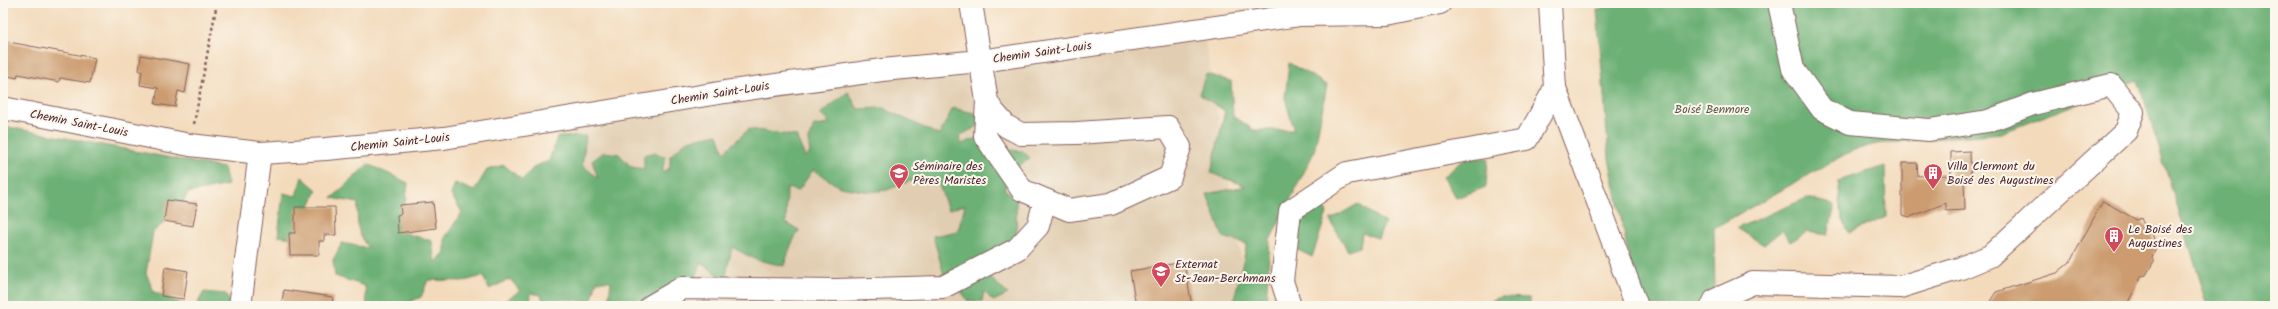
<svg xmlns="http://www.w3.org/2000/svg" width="2278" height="309" font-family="Kalam,sans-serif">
<rect width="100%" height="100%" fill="#fbf7ec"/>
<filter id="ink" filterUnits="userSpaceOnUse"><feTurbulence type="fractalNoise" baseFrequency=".025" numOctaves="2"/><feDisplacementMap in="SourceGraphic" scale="8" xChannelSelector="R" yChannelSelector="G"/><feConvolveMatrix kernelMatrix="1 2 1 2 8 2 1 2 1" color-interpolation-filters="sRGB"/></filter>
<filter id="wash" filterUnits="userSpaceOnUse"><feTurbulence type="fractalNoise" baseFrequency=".012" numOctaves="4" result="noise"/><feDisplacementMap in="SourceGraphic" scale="16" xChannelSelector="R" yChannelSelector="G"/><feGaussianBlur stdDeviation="0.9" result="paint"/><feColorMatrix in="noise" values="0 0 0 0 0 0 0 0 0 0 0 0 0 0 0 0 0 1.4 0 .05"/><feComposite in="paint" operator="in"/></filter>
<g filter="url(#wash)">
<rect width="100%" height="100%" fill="#f3dabb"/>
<polygon fill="#e1cdb1" points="1203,28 1249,306 616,306 618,265 566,262 569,117"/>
<g fill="#6cb074" stroke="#5b6850">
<polygon points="1615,3 2275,3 2275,306 2208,306 2138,80 2001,133 1876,144 1851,151 1714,228 1715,299 1690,306 1635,306 1636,293 1609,158 1597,10"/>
<polygon points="1289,63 1327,85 1314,152 1270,240 1266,306 1238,306 1234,300 1247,244 1223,237 1207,194 1246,186 1211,173 1225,111 1199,94 1206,74 1231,81 1233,116 1254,130 1294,130 1285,98"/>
<path d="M 848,92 L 858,109 L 883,108 L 939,135 L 953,108 L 978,114 L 984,123 L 959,136 L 961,144 L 991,133 L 998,149 L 1023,151 L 1030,158 L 1014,169 L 1004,189 L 1016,198 L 1017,244 L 944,275 L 933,236 L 958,231 L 965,205 L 948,210 L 938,182 L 910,181 L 887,190 L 869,192 L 840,187 L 813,170 L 798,191 L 787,188 L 786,223 L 799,230 L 791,245 L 784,266 L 754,259 L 732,247 L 725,280 L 701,262 C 697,281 686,293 672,306 L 608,306 L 611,281 L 597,281 L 591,302 L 562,299 L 552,306 L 545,306 L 541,295 L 531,293 L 530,306 L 509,306 L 507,299 L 520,291 L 510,279 L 489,289 L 483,276 L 464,281 L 428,280 L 421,297 L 407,303 L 406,306 L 367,306 L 365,286 L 335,276 L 333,260 L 342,243 L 368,248 C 356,231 357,224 358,203 L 332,198 L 368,164 L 408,183 L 406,199 L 397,228 L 405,233 L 432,241 L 435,263 L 445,252 L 445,238 L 462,212 L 451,195 L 455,183 L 474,191 L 487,170 L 504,165 L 522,180 L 535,166 L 549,161 L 557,137 L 586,136 L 582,165 L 598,178 L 592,161 L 604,152 L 619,154 L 631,167 L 644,169 L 644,155 L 655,152 L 665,157 L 662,172 L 670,168 L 670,156 L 688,140 L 718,134 L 724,152 L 749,129 L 796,136 L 805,157 L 810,152 L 808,140 L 814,126 L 830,124 L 820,114 Z"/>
<polygon points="3,126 224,168 228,185 188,193 180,208 153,232 146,273 154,292 187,306 3,306"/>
<polygon points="1488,158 1486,187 1456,198 1443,177 1464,159"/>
<polygon points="1885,166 1886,217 1849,233 1842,218 1838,181"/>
<polygon points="302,177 317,190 310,206 302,239 278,236 283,193 296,196"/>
<polygon points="1807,198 1835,205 1828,235 1807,232 1790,242 1782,230 1764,245 1737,228"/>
<polygon points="1322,200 1327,213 1312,257 1296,249 1297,216"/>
<polygon points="1358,204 1385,223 1378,238 1362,233 1360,247 1348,251 1330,220"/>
<polygon points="986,274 1008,294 993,301 984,291 982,301 968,301 961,291"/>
<polygon points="204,292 226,294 231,306 196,306"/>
<polygon points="1501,297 1529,298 1531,306 1477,306"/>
</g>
<g id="blocks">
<g fill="#cc9c70">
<polygon points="3,41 95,58 90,83 60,78 59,82 18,74 17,78 3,75"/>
<polygon points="141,55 190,64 185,93 178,91 175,107 155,104 158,88 140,85 142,71 139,71"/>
<polygon points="1970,151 1971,180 1964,180 1965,210 1946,211 1946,203 1910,217 1902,215 1902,163 1917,163 1918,176 1951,175 1951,152"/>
<polygon points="167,200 197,204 193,226 164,221"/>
<polygon points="2103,201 2137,220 2141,218 2143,223 2151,228 2156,248 2152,258 2154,261 2146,275 2142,276 2126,306 1987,306 1996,292 2057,273 2070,262"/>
<polygon points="433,202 436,228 398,233 397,215 401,214 400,205"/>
<polygon points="295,207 335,207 336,235 324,235 324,241 319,241 319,255 290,255 289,233 295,233"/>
<polygon points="1184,262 1192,306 1136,306 1130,271"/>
<polygon points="165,267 188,271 184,299 161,296"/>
<polygon points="284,290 333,297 332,306 281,306"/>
</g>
</g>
</g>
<g filter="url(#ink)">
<use href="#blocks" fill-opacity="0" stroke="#85605d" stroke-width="1"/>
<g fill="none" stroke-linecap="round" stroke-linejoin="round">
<g stroke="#85605d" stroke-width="24">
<g id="minor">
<polyline points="971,3 987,101 985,136 1022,190 1069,210 1111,204 1170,177 1180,147 1168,127 1077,133 1021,134 1006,126 992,110 987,101"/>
<polyline points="1550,3 1555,88 1637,306"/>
<polyline points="3,108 190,145 260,153 326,149 444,138 725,92 882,70 981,61 1299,15 1387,14 1440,3"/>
<polyline points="240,306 260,153"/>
<polyline points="651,306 682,288 836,290 943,287 1017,249 1038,226 1045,200"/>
<polyline points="1290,306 1282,281 1290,211 1347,173 1527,139 1555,88"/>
<polyline points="1712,306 1715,300 1753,283 1900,287 1961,268 1990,256 2126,131 2133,112 2111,85 2033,104 1988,121 1929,130 1850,123 1822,109 1793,69 1779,3"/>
</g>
</g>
<polyline stroke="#85605d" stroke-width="2.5" stroke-dasharray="3 3" stroke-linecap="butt" points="194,124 217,3"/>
<use href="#minor" stroke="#fff" stroke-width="22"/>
</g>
</g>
<defs>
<g id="school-pin" transform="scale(1)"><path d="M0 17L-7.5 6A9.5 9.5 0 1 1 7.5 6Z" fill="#d1495b" stroke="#fbf7ec"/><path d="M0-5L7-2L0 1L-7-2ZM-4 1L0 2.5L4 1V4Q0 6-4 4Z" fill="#fff"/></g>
<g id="building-pin" transform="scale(1)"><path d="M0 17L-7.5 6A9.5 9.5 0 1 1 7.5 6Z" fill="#d1495b" stroke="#fbf7ec"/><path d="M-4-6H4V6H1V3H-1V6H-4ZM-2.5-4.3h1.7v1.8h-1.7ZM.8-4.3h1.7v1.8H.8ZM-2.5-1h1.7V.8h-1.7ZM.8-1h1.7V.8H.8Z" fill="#fff"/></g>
</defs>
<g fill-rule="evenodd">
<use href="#school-pin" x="899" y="173"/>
<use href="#building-pin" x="1933" y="173"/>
<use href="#building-pin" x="2114" y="236"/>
<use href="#school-pin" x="1161" y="271"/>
</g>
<g text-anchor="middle" stroke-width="4" stroke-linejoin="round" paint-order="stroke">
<g font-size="12" fill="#4a1f2b" stroke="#fbf7ec">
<text transform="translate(1042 52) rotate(-8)" y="4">Chemin Saint-Louis</text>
<text transform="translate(720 93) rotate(-9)" y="4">Chemin Saint-Louis</text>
<text transform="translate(79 123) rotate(11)" y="4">Chemin Saint-Louis</text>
<text transform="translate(400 142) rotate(-6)" y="4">Chemin Saint-Louis</text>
</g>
<g font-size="12" fill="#5c5347" stroke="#fbf7ec">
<text x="1712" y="113">Boisé Benmore</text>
</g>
<g font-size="12" fill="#4a1f2b" stroke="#fbf7ec" text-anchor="start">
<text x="913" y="170">Séminaire des<tspan x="913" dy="14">Pères Maristes</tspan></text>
<text x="1947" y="170">Villa Clermont du<tspan x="1947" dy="14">Boisé des Augustines</tspan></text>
<text x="2128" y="233">Le Boisé des<tspan x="2128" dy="14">Augustines</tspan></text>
<text x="1175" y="268">Externat<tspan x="1175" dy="14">St-Jean-Berchmans</tspan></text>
</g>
</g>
<rect width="2278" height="309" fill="none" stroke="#fbf7ec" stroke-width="16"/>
</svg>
